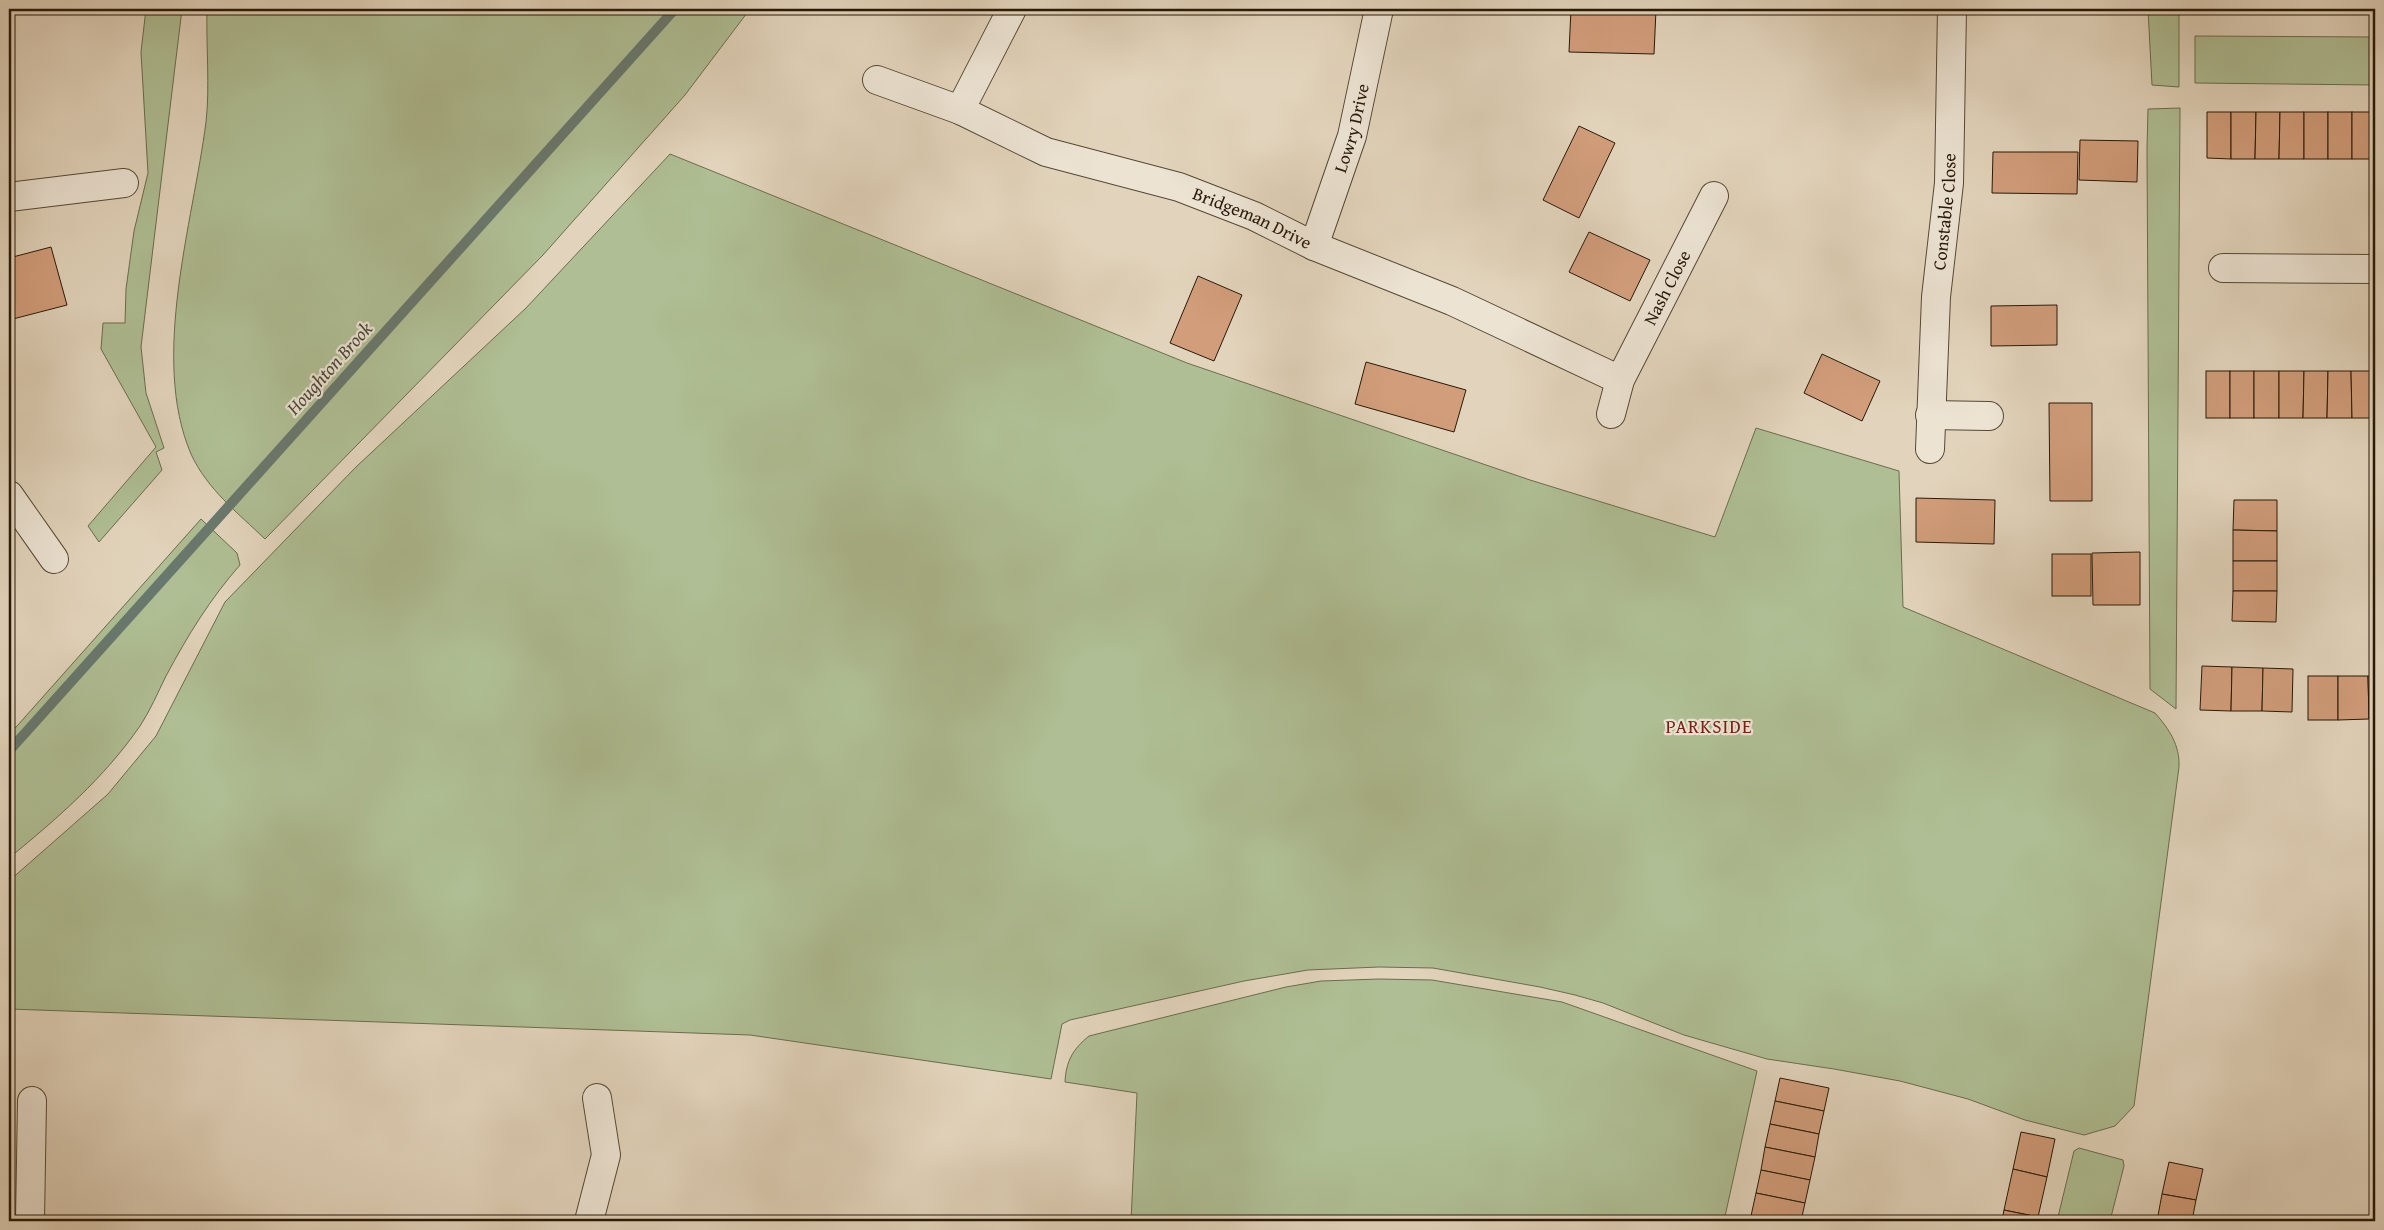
<svg xmlns="http://www.w3.org/2000/svg" width="2384" height="1230" font-family="'Gentium Book Plus',serif">
<rect width="100%" height="100%" fill="#e2d4bc"/>
<filter id="stains"><feTurbulence type="fractalNoise" baseFrequency=".004" numOctaves="4"/><feColorMatrix values="0 0 0 0 .2 0 0 0 0 .09 0 0 0 0 .02 0 0 0 .5 -.17"/></filter>
<radialGradient id="worn" r=".72"><stop offset=".6" stop-color="#630" stop-opacity="0"/><stop offset="1" stop-color="#630" stop-opacity=".3"/></radialGradient>
<g fill="#afbe94" stroke="#6c6c4e">
<polygon points="146,9 182,9 141,347 146,393 164,448 156,452 162,470 99,542 88,526 156,447 101,349 103,323 125,323 126,289 134,231 148,173 141,52"/>
<path d="M 207,9 L 750,9 L 685,95 L 543,255 L 265,539 C 238,513 207,489 191,454 C 150,358 193,223 206,122 C 210,88 206,44 207,9 Z"/>
<polygon points="2148,9 2179,9 2179,87 2152,85"/>
<polygon points="2195,36 2375,37 2375,85 2195,83"/>
<polygon points="2180,108 2176,709 2150,689 2147,149 2148,109"/>
<path d="M 670,154 L 1187,363 L 1530,480 L 1715,537 L 1756,428 L 1899,471 L 1903,607 L 2155,713 C 2169,729 2180,745 2179,767 L 2134,1106 L 2115,1126 L 2084,1135 L 2025,1120 L 1968,1099 L 1900,1081 L 1834,1069 L 1767,1059 L 1684,1035 L 1603,1003 L 1575,995 L 1540,987 L 1433,968 L 1379,967 L 1308,970 L 1244,981 L 1070,1020 L 1062,1024 L 1051,1079 L 750,1035 L 9,1009 L 9,881 L 108,794 L 156,736 L 225,602 L 356,467 L 526,308 Z"/>
<path d="M 201,519 L 237,553 L 240,565 C 210,599 188,635 166,676 C 158,692 150,711 140,726 C 104,778 58,818 9,858 L 9,735 Z"/>
<path d="M 1379,979 L 1432,980 L 1562,1002 L 1757,1071 L 1724,1221 L 1131,1221 L 1137,1093 L 1065,1082 C 1066,1061 1073,1049 1089,1036 L 1286,987 L 1321,981 Z"/>
<polygon points="2079,1148 2123,1160 2124,1166 2110,1221 2057,1221 2074,1151"/>
</g>
<g fill="none" stroke-linecap="round" stroke-linejoin="round">
<polyline stroke="#69786e" stroke-width="10" points="9,751 675,9"/>
</g>
<g fill="#d19d7b" stroke="#281908">
<polygon points="1571,9 1656,10 1654,54 1569,52"/>
<polygon points="2207,112 2231,112 2231,159 2207,158"/>
<polygon points="2231,112 2256,112 2255,159 2231,159"/>
<polygon points="2256,112 2280,112 2279,159 2255,159"/>
<polygon points="2280,112 2304,112 2304,159 2279,159"/>
<rect x="2304" y="112" width="24" height="47"/>
<rect x="2328" y="112" width="24" height="47"/>
<rect x="2352" y="112" width="23" height="47"/>
<polygon points="1579,126 1615,143 1579,218 1543,200"/>
<polygon points="2080,140 2138,141 2137,182 2079,180"/>
<polygon points="1993,152 2078,152 2077,194 1992,193"/>
<polygon points="1589,232 1650,260 1630,301 1569,272"/>
<polygon points="51,247 67,305 9,320 9,258"/>
<polygon points="1198,276 1242,295 1214,361 1170,343"/>
<polygon points="2057,305 2057,345 1991,346 1991,306"/>
<polygon points="1822,354 1880,381 1862,421 1804,393"/>
<polygon points="1366,362 1466,390 1454,432 1355,404"/>
<rect x="2206" y="371" width="24" height="47"/>
<rect x="2230" y="371" width="24" height="47"/>
<rect x="2254" y="371" width="25" height="47"/>
<polygon points="2279,371 2304,371 2303,418 2279,418"/>
<polygon points="2304,371 2328,371 2327,418 2303,418"/>
<polygon points="2328,371 2351,371 2352,418 2327,418"/>
<polygon points="2351,371 2375,371 2375,418 2352,418"/>
<polygon points="2049,403 2092,403 2092,501 2050,501"/>
<polygon points="1916,498 1995,500 1994,544 1916,542"/>
<polygon points="2234,500 2277,500 2277,531 2233,530"/>
<polygon points="2233,530 2277,531 2277,561 2233,561"/>
<polygon points="2140,552 2140,605 2093,605 2092,553"/>
<rect x="2052" y="554" width="39" height="42"/>
<rect x="2233" y="561" width="44" height="30"/>
<polygon points="2233,591 2277,591 2276,622 2232,621"/>
<polygon points="2202,666 2232,667 2231,711 2200,710"/>
<polygon points="2232,667 2263,668 2262,711 2231,711"/>
<polygon points="2263,668 2293,669 2292,712 2262,711"/>
<rect x="2308" y="676" width="30" height="44"/>
<polygon points="2338,676 2368,676 2369,719 2338,720"/>
<polygon points="2368,676 2375,676 2375,719 2369,719"/>
<polygon points="1780,1078 1829,1088 1824,1111 1775,1101"/>
<polygon points="1775,1101 1824,1111 1819,1134 1770,1124"/>
<polygon points="1770,1124 1819,1134 1815,1157 1765,1147"/>
<polygon points="2021,1132 2055,1139 2047,1177 2013,1169"/>
<polygon points="1765,1147 1815,1157 1810,1180 1761,1170"/>
<polygon points="2169,1162 2203,1169 2196,1200 2162,1194"/>
<polygon points="2013,1169 2047,1177 2038,1217 2004,1210"/>
<polygon points="1761,1170 1810,1180 1805,1203 1756,1193"/>
<polygon points="1756,1193 1805,1203 1801,1221 1778,1221 1751,1216"/>
<polygon points="2162,1194 2196,1200 2192,1221 2157,1221"/>
<polygon points="2004,1210 2038,1217 2037,1221 2002,1221"/>
<polygon points="1751,1216 1778,1221 1750,1221"/>
</g>
<g fill="none" stroke-linecap="round" stroke-linejoin="round">
<g stroke="#564835" stroke-width="30">
<g id="minor">
<path id="s1" d="M 877,80 L 960,110 L 1046,152 L 1179,187 L 1254,216 L 1314,246 L 1452,301 L 1620,380"/>
<polyline points="960,110 1012,9"/>
<polyline points="9,197 124,183"/>
<path id="s2" d="M 1314,246 L 1352,136 L 1379,9"/>
<polyline points="2223,268 2375,269"/>
<path id="s3" d="M 1611,414 L 1620,380 L 1714,196"/>
<polyline points="1930,415 1989,416"/>
<path id="s4" d="M 1930,449 L 1936,297 L 1949,183 L 1952,9"/>
<polyline points="9,495 54,559"/>
<polyline points="30,1221 32,1101"/>
<polyline points="589,1221 606,1155 597,1098"/>
</g>
</g>
<use href="#minor" stroke="#ece3d3" stroke-width="28"/>
</g>
<g text-anchor="middle" stroke-width="4.5" stroke-linejoin="round" paint-order="stroke">
<g font-size="18" fill="#281908" stroke="#ece3d3">
<text dy="6" stroke="none"><textPath href="#s2" startOffset="124">Lowry Drive</textPath></text>
<text dy="6" stroke="none"><textPath href="#s4" startOffset="238">Constable Close</textPath></text>
<text dy="6" stroke="none"><textPath href="#s1" startOffset="401">Bridgeman Drive</textPath></text>
<text dy="6" stroke="none"><textPath href="#s3" startOffset="139">Nash Close</textPath></text>
</g>
<g font-size="19" font-style="italic" fill="#49493b" stroke="#ece3d3">
<text transform="translate(329 368) rotate(-48)" y="7">Houghton Brook</text>
</g>
<g font-size="19" letter-spacing="1" fill="#7a1f14" stroke="#ece3d3">
<text x="1709" y="733">PARKSIDE</text>
</g>
</g>
<rect width="2384" height="1230" fill="none" stroke="#e2d4bc" stroke-width="30"/>
<rect x="10" y="10" width="2364" height="1210" fill="none" stroke="#281908" stroke-width="2.5"/>
<rect x="15" y="15" width="2354" height="1200" fill="none" stroke="#281908"/>
<rect width="100%" height="100%" filter="url(#stains)"/>
<rect width="100%" height="100%" fill="url(#worn)"/>
</svg>
